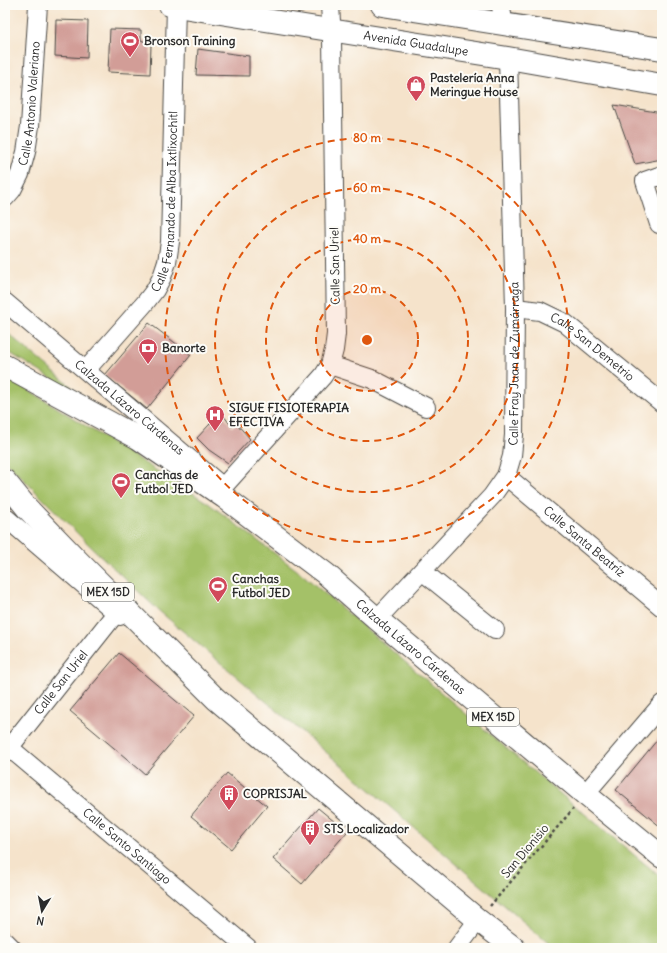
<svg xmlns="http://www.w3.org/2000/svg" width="667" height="953" viewBox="0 0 667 953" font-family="Delius,sans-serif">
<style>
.green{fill:#a4c168;stroke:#68764a}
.building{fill:#d29d97}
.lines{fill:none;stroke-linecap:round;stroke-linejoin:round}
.minor-casing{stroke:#494743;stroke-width:20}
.major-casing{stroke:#494743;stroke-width:24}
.highway-casing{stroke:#494743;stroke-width:24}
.path{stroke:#494743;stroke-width:2.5;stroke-dasharray:3 3;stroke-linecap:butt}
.minor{stroke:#fff;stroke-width:18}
.major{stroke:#fff;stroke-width:22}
.highway{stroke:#fff;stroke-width:22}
.ring{fill:none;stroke:#df570e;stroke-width:2;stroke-dasharray:7 5}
.labels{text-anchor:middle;stroke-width:4;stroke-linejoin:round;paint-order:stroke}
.shield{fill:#fdfcf7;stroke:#6a6a68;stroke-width:1}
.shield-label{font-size:11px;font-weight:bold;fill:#2b2b2b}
.poi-label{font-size:12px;font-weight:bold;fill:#2b2b2b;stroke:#fdfcf7;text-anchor:start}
.street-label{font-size:12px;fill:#2b2b2b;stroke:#fdfcf7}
.centre{fill:#df570e;stroke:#fdfcf7;stroke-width:2}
.ring-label{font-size:12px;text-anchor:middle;font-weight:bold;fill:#df570e;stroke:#fdfcf7;stroke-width:4;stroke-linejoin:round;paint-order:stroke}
</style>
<rect width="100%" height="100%" fill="#fdfcf7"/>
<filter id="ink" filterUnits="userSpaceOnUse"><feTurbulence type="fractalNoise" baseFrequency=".025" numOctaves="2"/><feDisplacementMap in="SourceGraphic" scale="8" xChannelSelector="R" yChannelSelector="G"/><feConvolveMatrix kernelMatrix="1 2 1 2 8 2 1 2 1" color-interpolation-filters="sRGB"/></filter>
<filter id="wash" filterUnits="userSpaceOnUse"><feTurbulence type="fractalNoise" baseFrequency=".012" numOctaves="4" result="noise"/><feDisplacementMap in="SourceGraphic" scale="16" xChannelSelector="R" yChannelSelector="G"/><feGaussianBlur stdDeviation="0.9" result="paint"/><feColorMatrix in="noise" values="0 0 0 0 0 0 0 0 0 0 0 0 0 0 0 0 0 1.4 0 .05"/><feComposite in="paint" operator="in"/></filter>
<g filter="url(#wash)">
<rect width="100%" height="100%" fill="#f5e3cb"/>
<path class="green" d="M5,331L88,401L5,350Z
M5,375L208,503L302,574L539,776L662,878V948H554L347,770L158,610L86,542L5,461Z"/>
<g id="blocks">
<path class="building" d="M56,20L88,21L87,58L55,56Z
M110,29L141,30V40L151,45L150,74L108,72Z
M198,49L249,56V76L196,75Z
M614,105L662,113V159L635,164Z
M149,323L191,355L147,409L105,375Z
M221,412L232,427L236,423L250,439L228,463L209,450L197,438Z
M119,653L194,716L145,774L70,711Z
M662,734V828L616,790Z
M227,773L267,806L231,849L191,816Z
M318,808L347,832L302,884L273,859Z"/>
</g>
</g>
<g filter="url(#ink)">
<use href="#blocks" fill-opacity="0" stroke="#494743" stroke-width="1"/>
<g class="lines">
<g class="minor-casing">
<g id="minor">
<path d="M501,5L503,24"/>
<path id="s1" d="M5,198L12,190L20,174L26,152L30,126L38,5"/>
<path d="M659,224L645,181L662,175"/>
<path id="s2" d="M5,302L217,482"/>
<path id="s3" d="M515,308L540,311L565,323L662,403"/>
<path d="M330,365L372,379L426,407"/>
<path id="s4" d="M86,370L145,303L155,290L162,277L167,262L170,242L176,6"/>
<path id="s5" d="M506,476L662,607"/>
<path d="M223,487L323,376L330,365L334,350L336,334L332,38L330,5"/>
<path d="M5,517L120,616"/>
<path d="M422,571L495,630"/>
<path id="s6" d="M377,619L492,496L506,476L512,456L514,435L515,308L508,58"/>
<path id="s7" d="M5,744L248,948"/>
<path id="s8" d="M5,753L116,613"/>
<path d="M585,794L662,704"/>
<path d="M5,941L12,948"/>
<path d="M457,948L478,920"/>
</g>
</g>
<g class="major-casing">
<g id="major">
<path id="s9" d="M170,5L508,58L662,85"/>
<path d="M382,5L662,49"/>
</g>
</g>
<g class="highway-casing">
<g id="highway">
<path id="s10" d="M5,366L138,438L224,497L326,574L377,619L585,794L662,857"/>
<path d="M5,481L27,508L78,561L216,699L478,920L514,948"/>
</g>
</g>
<path class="path" d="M124,5L151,9
M490,906L573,809"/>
<use href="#minor" class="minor"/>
<use href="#major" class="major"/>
<use href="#highway" class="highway"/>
</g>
</g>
<circle cx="367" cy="340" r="51" fill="#df570e" fill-opacity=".12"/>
<g class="ring">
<circle cx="367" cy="340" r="51"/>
<circle cx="367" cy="340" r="101"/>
<circle cx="367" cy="340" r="152"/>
<circle cx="367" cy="340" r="202"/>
</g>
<defs>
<g id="stadium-pin" transform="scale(1)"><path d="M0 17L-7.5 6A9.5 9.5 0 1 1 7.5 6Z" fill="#d1495b" stroke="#fdfcf7"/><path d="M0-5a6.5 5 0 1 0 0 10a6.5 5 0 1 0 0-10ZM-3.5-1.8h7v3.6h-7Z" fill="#fff"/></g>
<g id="shop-pin" transform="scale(1)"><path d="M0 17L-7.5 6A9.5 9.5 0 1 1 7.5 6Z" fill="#d1495b" stroke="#fdfcf7"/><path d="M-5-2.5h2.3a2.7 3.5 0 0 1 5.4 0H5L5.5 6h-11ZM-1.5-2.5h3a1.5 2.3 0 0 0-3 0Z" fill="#fff"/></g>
<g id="bank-pin" transform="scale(1)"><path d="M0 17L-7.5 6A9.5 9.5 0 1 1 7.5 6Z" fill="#d1495b" stroke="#fdfcf7"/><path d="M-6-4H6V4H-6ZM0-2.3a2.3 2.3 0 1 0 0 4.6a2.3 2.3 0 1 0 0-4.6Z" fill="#fff"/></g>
<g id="hospital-pin" transform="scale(1)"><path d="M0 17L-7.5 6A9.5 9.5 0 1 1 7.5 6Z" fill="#d1495b" stroke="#fdfcf7"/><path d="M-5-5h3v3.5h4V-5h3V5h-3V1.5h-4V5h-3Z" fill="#fff"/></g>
<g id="building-pin" transform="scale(1)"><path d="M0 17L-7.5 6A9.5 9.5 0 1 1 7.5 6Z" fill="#d1495b" stroke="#fdfcf7"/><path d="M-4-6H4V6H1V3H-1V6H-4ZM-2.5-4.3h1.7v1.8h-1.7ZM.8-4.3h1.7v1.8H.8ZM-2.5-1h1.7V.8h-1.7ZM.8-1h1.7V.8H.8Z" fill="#fff"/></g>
</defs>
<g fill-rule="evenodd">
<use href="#stadium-pin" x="130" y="41"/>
<use href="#shop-pin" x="416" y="85"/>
<use href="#bank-pin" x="148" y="348"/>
<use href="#hospital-pin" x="215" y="415"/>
<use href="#stadium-pin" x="121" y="482"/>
<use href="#stadium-pin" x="218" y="586"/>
<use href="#building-pin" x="229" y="794"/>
<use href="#building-pin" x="310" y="829"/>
</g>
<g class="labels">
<g class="shield">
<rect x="82" y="583" width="52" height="18" rx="3"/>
<rect x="467" y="708" width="52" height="18" rx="3"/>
</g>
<g class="shield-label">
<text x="108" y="596">MEX 15D</text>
<text x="493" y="721">MEX 15D</text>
</g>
<g class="poi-label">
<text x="144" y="45">Bronson Training</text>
<text x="430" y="82">Pastelería Anna<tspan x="430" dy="14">Meringue House</tspan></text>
<text x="162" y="352">Banorte</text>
<text x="229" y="412">SIGUE FISIOTERAPIA<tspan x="229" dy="14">EFECTIVA</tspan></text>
<text x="135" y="479">Canchas de<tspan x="135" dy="14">Futbol JED</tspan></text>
<text x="232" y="583">Canchas<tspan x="232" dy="14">Futbol JED</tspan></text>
<text x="243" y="798">COPRISJAL</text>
<text x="324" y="833">STS Localizador</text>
</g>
<g class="street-label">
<text dy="4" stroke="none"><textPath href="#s9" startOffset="249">Avenida Guadalupe</textPath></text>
<text dy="4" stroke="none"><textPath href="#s1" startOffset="100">Calle Antonio Valeriano</textPath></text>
<text dy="4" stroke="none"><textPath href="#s4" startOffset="196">Calle Fernando de Alba Ixtlixochitl</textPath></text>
<text transform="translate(335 266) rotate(-91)" y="4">Calle San Uriel</text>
<text dy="4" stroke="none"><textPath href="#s3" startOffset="89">Calle San Demetrio</textPath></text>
<text dy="4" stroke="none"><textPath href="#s6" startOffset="306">Calle Fray Juan de Zumárraga</textPath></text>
<text dy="4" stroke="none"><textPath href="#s2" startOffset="163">Calzada Lázaro Cárdenas</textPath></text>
<text dy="4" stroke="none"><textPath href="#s5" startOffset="102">Calle Santa Beatríz</textPath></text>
<text dy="4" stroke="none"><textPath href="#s10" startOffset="495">Calzada Lázaro Cárdenas</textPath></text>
<text dy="4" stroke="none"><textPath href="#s8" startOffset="90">Calle San Uriel</textPath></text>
<text dy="4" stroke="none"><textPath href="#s7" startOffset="159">Calle Santo Santiago</textPath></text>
<text transform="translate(525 851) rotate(-50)" y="4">San Dionisio</text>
</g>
</g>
<circle cx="367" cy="340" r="6" class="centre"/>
<g class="ring-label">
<text x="367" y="142">80 m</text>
<text x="367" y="192">60 m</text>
<text x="367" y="243">40 m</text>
<text x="367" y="293">20 m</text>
</g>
<rect width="667" height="953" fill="none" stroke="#fdfcf7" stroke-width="20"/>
<g transform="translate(42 911) rotate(190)" stroke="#fdfcf7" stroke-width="3" paint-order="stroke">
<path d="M0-3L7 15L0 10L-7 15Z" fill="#2b2b2b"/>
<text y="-6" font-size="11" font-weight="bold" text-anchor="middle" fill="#2b2b2b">N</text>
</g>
</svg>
